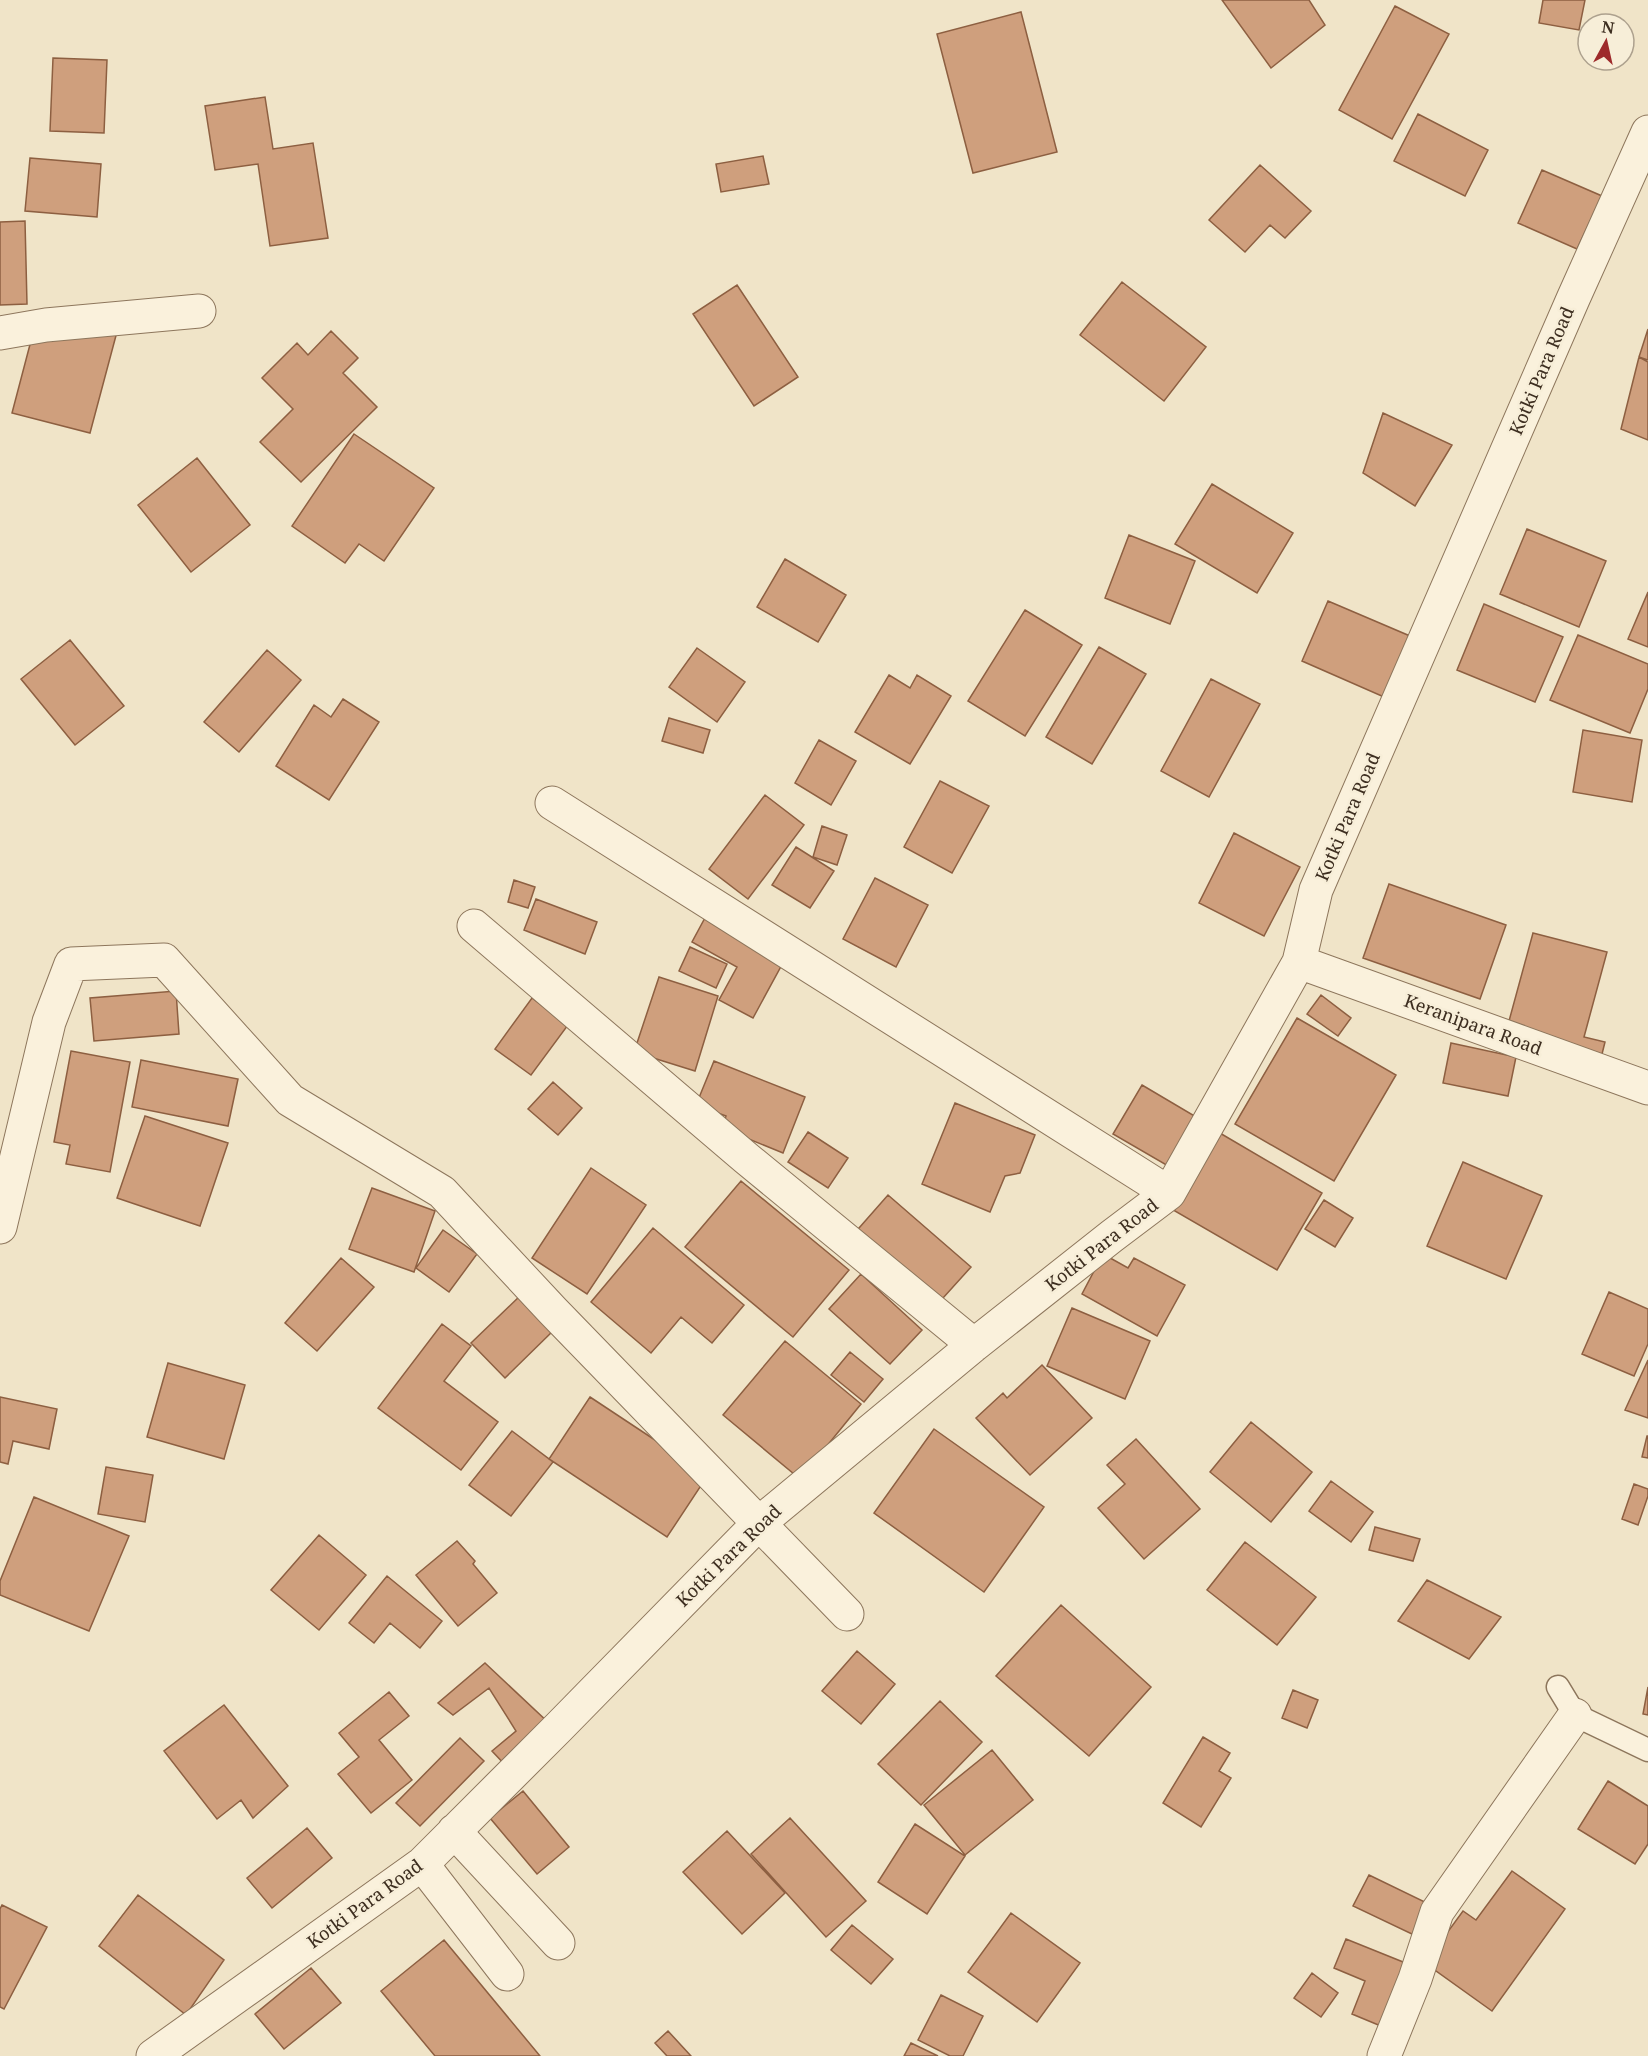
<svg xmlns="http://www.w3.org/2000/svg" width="1648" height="2056" viewBox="0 0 1648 2056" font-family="'Noto Serif',serif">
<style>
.building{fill:#cf9f7d;stroke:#8d5f41;stroke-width:1.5}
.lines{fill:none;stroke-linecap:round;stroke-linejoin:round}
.service-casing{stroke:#8d765c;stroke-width:25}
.minor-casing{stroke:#8d765c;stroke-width:35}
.service{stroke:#faf1dc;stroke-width:22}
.minor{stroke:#faf1dc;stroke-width:33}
.labels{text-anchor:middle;stroke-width:5;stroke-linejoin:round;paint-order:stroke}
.street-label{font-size:18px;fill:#3d2e20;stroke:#f7eed8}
</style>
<rect width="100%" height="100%" fill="#f0e4c8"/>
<path class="building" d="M1222,0H1309L1325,25L1271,68Z
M1543,0H1585L1579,30L1539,23Z
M1395,6L1449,34L1392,139L1339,110Z
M1021,12L1057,152L973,173L937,34Z
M53,58L107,60L104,133L50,131Z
M265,97L273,149L313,143L328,238L270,246L258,164L215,170L205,106Z
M1418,114L1488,150L1465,196L1394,161Z
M763,156L769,184L721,192L716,164Z
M30,158L101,164L97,217L25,211Z
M1260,165L1311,211L1285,238L1270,225L1245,252L1209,220Z
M1542,170L1602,196L1577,249L1518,223Z
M25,221L27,304L0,305V222Z
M1122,282L1206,347L1164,401L1080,335Z
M737,285L798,377L754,406L693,314Z
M118,328L90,433L12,413L33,333Z
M1648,329V360L1639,357Z
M331,331L358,358L343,373L377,407L301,482L260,442L293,409L262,378L297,343L308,355Z
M1639,357L1648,362V440L1621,429Z
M1383,413L1452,445L1415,506L1363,473Z
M354,434L434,488L384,561L359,544L345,563L292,526Z
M197,458L250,525L191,572L138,505Z
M1212,484L1293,533L1257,593L1175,544Z
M1527,529L1606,561L1579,627L1500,594Z
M1129,535L1195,561L1170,624L1105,598Z
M785,559L846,595L818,642L757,607Z
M1648,592V647L1628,639Z
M1328,601L1410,636L1384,697L1302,661Z
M1484,604L1563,637L1535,702L1457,670Z
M1025,610L1082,645L1025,736L968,701Z
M1578,635L1648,664V689L1630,733L1550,700Z
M70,640L124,706L75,745L21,679Z
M1099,647L1146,674L1092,764L1046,737Z
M697,648L745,682L717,722L669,687Z
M267,650L301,680L239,752L204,722Z
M889,675L910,688L917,675L951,696L910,764L855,732Z
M1211,679L1260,704L1209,797L1161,771Z
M343,699L379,722L329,800L276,766L314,705L331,717Z
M669,718L710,730L703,753L662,741Z
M1583,730L1642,740L1632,802L1573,792Z
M819,740L856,761L831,805L795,783Z
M940,781L989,806L952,873L904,847Z
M765,795L804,825L748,899L709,869Z
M822,826L847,835L837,865L813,857Z
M1234,833L1300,867L1264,936L1199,903Z
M796,847L834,871L810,908L772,885Z
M875,878L928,905L896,967L843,939Z
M514,880L535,887L528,908L508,902Z
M1389,884L1506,925L1480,999L1363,958Z
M536,899L597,922L585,954L524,930Z
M706,916L785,959L753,1018L719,1000L737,967L692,942Z
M1533,933L1607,952L1584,1037L1605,1042L1601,1058L1506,1032Z
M690,947L727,964L716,988L679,971Z
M659,977L718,996L695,1071L634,1052Z
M176,991L179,1034L94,1041L90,998Z
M1321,995L1351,1018L1338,1036L1307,1014Z
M532,998L568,1025L531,1075L495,1049Z
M1297,1018L1396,1075L1334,1181L1235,1124Z
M1451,1043L1516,1057L1508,1096L1443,1083Z
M71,1051L130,1062L110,1172L66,1164L70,1145L54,1142Z
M141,1060L238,1079L228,1126L132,1107Z
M714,1061L805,1097L783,1153L722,1128L726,1116L696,1105Z
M553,1082L582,1108L558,1135L528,1109Z
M1142,1085L1203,1121L1175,1170L1113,1134Z
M955,1103L1035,1135L1020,1173L1005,1176L990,1212L922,1184Z
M145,1116L228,1143L200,1226L117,1198Z
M1213,1129L1322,1193L1277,1270L1168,1207Z
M808,1132L848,1158L828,1188L788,1162Z
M1463,1162L1542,1196L1506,1279L1427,1246Z
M591,1168L646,1205L587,1294L532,1258Z
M741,1181L849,1270L793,1337L685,1247Z
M372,1188L435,1211L414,1272L349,1249Z
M888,1195L971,1267L934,1308L852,1236Z
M1324,1200L1353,1218L1335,1247L1305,1229Z
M653,1228L744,1305L712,1343L681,1317L651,1353L591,1302Z
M443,1230L477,1254L449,1292L416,1268Z
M1103,1254L1128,1268L1134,1258L1185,1285L1157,1336L1082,1294Z
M341,1258L374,1287L317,1351L285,1323Z
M861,1274L922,1330L890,1364L829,1309Z
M1609,1292L1648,1309V1344L1634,1376L1582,1354Z
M523,1293L557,1327L505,1378L471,1343Z
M1072,1308L1150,1341L1125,1399L1047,1366Z
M442,1324L471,1346L444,1381L498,1422L461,1470L378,1408Z
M785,1341L861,1404L800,1479L723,1415Z
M850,1352L883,1379L864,1402L831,1375Z
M1648,1360V1418L1625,1410Z
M168,1363L245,1385L224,1459L147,1437Z
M1042,1365L1092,1418L1030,1475L976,1418L1003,1393L1007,1398Z
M0,1397L57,1409L49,1449L13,1441L8,1464L0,1462Z
M590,1397L708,1475L667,1537L549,1459Z
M1251,1422L1312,1472L1271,1522L1210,1472Z
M934,1429L1044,1507L984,1592L874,1513Z
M512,1431L553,1462L511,1516L469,1485Z
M1647,1436H1648V1458L1642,1457Z
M1136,1439L1200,1509L1144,1559L1098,1508L1125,1484L1107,1465Z
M106,1467L153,1475L145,1522L98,1514Z
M1331,1481L1373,1512L1351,1542L1309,1511Z
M1634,1484L1648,1489V1496L1638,1525L1622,1519Z
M34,1497L129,1536L89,1631L0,1595V1581Z
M1375,1527L1420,1539L1413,1561L1369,1550Z
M319,1535L366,1575L319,1630L271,1590Z
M457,1541L475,1561L473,1564L497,1593L458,1626L416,1575Z
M1245,1542L1316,1597L1277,1645L1207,1590Z
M387,1576L442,1621L420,1648L390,1623L374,1643L349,1623Z
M1427,1580L1501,1617L1469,1659L1398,1621Z
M1061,1605L1151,1687L1089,1756L996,1676Z
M857,1651L895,1684L861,1724L822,1691Z
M485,1663L551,1725L507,1767L492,1751L516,1731L489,1688L453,1715L438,1703Z
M1648,1687V1715L1643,1714Z
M1293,1690L1318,1700L1307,1728L1282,1718Z
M389,1692L409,1716L379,1740L412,1780L371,1813L338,1774L359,1757L339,1733Z
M940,1701L982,1742L921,1805L878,1764Z
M224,1705L288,1786L253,1818L241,1800L217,1819L164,1751Z
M1203,1737L1230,1753L1219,1771L1231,1778L1201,1827L1163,1803Z
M460,1738L484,1761L420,1826L396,1803Z
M992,1750L1033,1800L965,1855L924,1805Z
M1608,1781L1648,1806V1844L1635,1864L1578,1829Z
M523,1791L569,1847L537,1874L490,1818Z
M790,1818L866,1901L826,1937L751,1854Z
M915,1824L965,1856L927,1914L878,1882Z
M307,1828L332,1858L272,1908L247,1878Z
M727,1831L785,1893L742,1934L683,1872Z
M1512,1871L1565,1909L1492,2011L1425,1963L1463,1911L1476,1920Z
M1369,1875L1429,1904L1414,1935L1353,1906Z
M138,1895L224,1960L186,2015L99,1946Z
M2,1905L47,1927L4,2009L0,2007V1909Z
M1011,1913L1080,1963L1037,2022L968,1972Z
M852,1925L893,1959L871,1984L831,1950Z
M1346,1939L1413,1966L1388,2029L1352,2014L1365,1981L1334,1968Z
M444,1940L540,2056H435L381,1991Z
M311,1968L341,2003L284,2049L255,2014Z
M1312,1973L1338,1993L1321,2017L1294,1998Z
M941,1995L983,2016L963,2056H950L918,2040Z
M668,2031L691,2056H667L655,2043Z
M911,2043L938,2056H904Z"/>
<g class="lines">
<g class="service-casing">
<path id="service" d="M1558,1687L1575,1715L1648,1750"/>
</g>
<g class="minor-casing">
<path id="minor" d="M0,333L46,325L199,311
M552,803L1169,1193
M474,926L746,1158L974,1345
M1299,962L1648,1088
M0,1227L49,1022L71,964L164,960L290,1100L442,1192L553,1311L847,1614
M454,1831L558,1943
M422,1864L507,1974
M153,2056L422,1864L559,1727L758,1524L974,1345L1112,1236L1169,1193L1299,962L1316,890L1573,299L1648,132
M1384,2056L1415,1979L1437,1912L1575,1715"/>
</g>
<use href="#service" class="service"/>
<use href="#minor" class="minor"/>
</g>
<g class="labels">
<g class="street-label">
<text transform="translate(1542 371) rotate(-67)" y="6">Kotki Para Road</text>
<text transform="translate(1348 817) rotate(-67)" y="6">Kotki Para Road</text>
<text transform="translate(1473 1025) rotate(20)" y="6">Keranipara Road</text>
<text transform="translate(1102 1245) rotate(-38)" y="6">Kotki Para Road</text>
<text transform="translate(729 1556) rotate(-44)" y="6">Kotki Para Road</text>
<text transform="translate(365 1904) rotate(-36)" y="6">Kotki Para Road</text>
</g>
</g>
<g transform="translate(1606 42) rotate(8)"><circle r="28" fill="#f7eed8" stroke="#ada18e" stroke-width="1.5"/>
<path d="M0-4.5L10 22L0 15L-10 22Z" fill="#9e2a2b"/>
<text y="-9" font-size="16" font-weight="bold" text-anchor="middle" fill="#3d2e20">N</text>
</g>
</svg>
